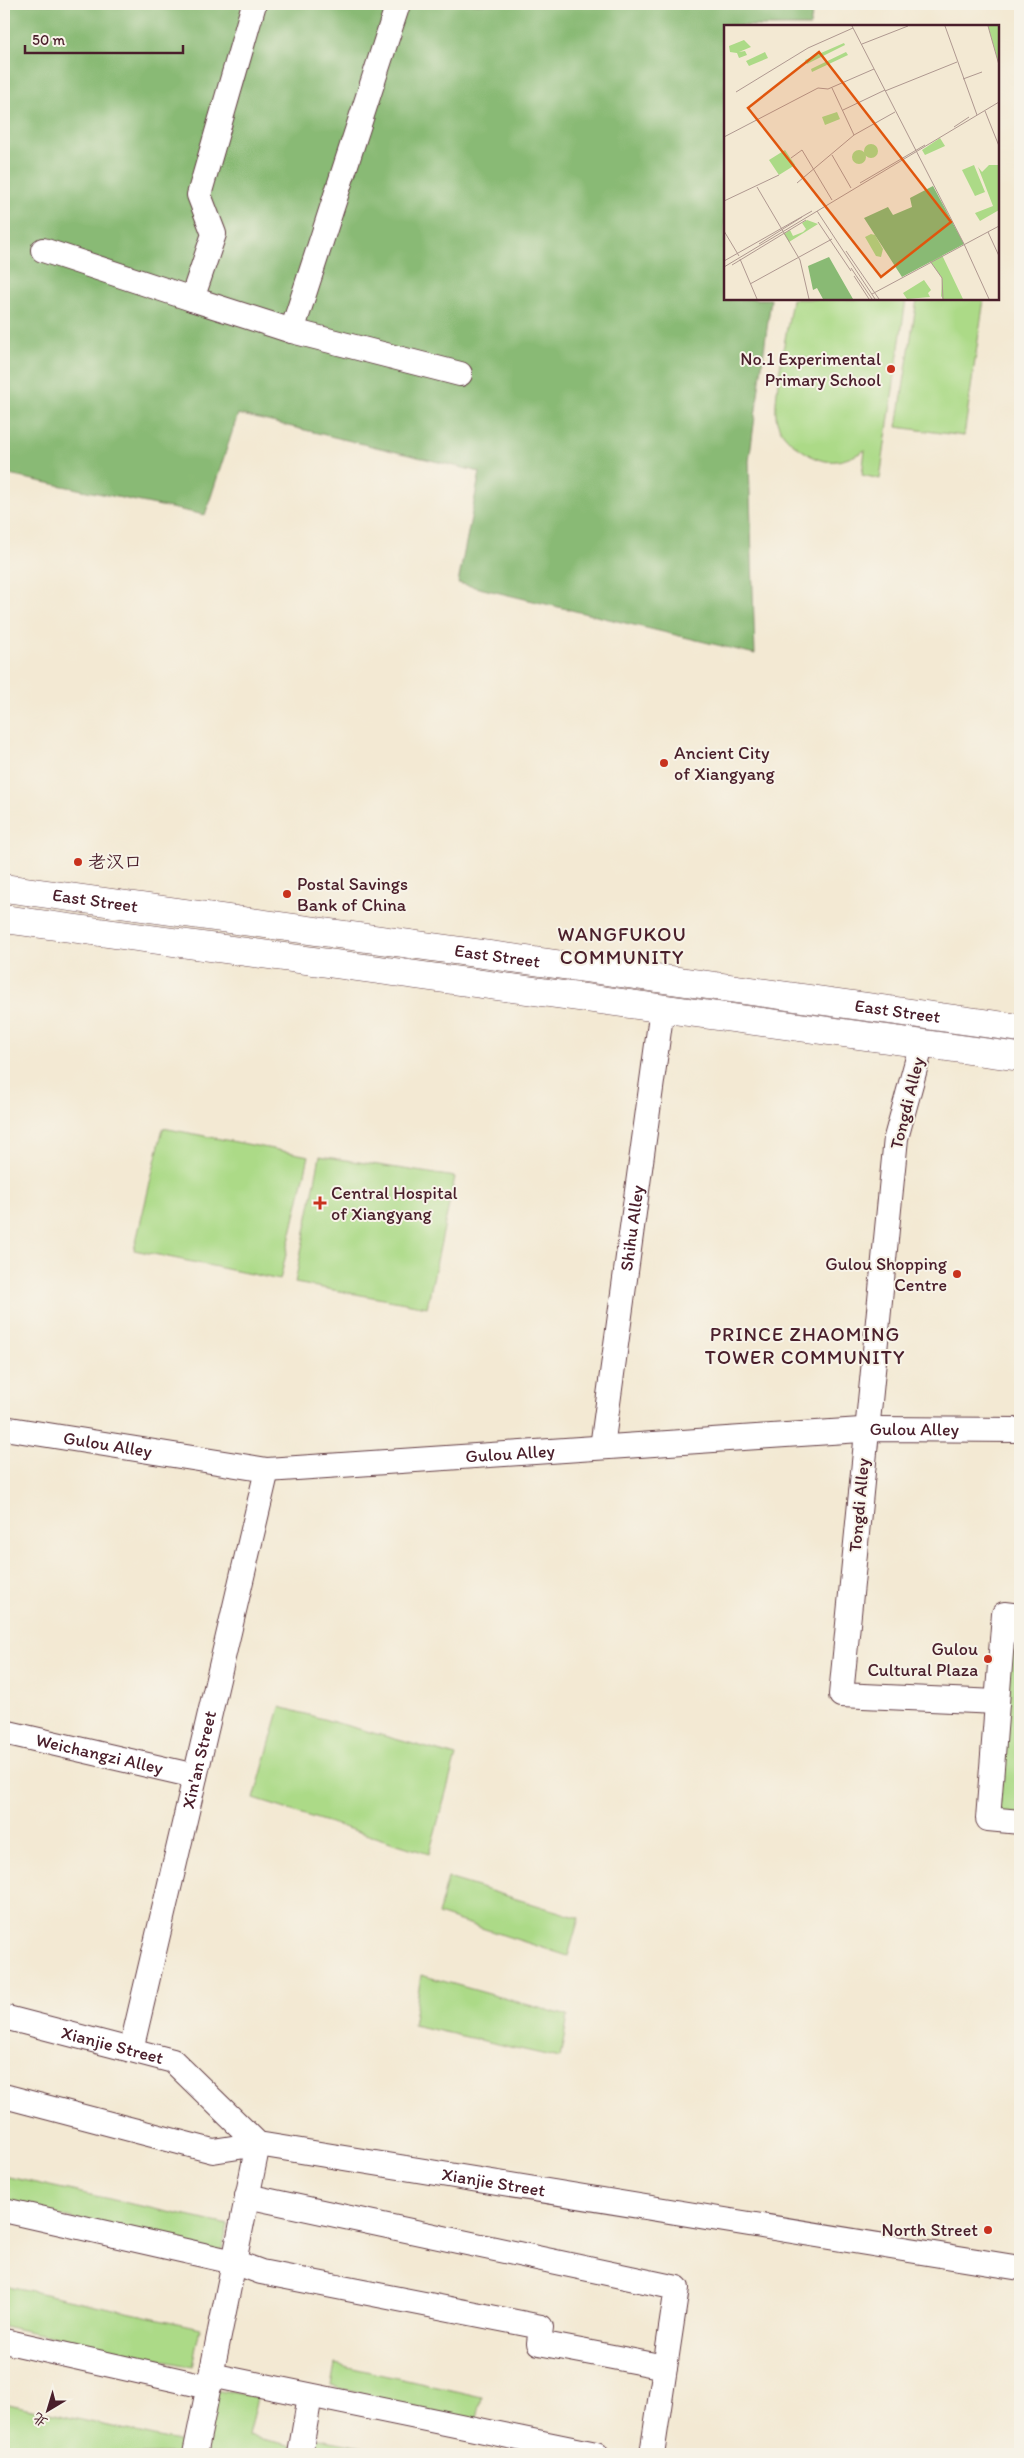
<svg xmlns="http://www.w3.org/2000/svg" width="1024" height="2458" viewBox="0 0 1024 2458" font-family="Itim,'LXGW WenKai TC',sans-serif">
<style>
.green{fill:#acda87;stroke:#7b7c59}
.forest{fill:#89ba74;stroke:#6a6c50}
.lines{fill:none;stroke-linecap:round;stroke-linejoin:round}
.minor-casing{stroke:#633d44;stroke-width:26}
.major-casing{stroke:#633d44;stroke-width:29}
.minor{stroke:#fff;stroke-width:24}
.major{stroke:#fff;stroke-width:28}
.poi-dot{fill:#c8321e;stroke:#f7f3e8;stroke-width:2}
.labels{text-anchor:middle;stroke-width:4;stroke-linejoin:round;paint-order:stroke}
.poi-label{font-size:18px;fill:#4a1f2b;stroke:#f7f3e8;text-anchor:end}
.street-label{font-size:18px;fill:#4a1f2b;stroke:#f7f3e8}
.quarter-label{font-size:20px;letter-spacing:1px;fill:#4a1f2b;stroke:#f7f3e8}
.inset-road{fill:none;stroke:#af9890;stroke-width:1}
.view{fill:#e0560e;fill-opacity:0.15;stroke:#e0560e;stroke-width:2.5}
.inset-edge{fill:none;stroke:#4a1f2b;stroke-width:2.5}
</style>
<rect width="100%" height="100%" fill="#f7f3e8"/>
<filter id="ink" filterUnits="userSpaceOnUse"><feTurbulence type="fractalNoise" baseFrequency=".02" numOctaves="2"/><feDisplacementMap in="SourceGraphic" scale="10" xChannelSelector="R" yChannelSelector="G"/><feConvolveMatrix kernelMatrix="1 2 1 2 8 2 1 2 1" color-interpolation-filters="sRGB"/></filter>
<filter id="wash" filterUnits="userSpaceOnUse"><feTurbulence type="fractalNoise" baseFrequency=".0096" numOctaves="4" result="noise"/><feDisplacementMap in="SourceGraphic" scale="20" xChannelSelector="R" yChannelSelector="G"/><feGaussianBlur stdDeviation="1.12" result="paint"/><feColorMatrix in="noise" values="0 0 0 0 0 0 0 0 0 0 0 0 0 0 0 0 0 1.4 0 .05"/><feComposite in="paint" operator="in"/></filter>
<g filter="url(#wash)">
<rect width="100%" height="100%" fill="#f3e9d3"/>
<path class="green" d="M792,299H906L880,479L862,475L865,450C847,461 827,467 808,454C795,446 781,436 777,421C771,403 789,322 792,299Z
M917,299H984L964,436L897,427Z
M163,1128L309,1156L280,1280L134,1250Z
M320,1156L455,1177L427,1307L295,1283Z
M1004,1614L1020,1616V1822L988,1819Z
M280,1707L456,1756L429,1854L254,1799Z
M448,1878L579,1918L568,1956L438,1914Z
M421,1975L568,2016L560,2058L413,2025Z
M4,2176L228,2225L221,2252L4,2204Z
M4,2285L200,2328L192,2367L4,2326Z
M335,2364L482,2397L476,2423L331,2386Z
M215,2389L257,2397L248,2436L294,2446L292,2454H205Z
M4,2403L186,2443L183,2454H45L4,2444Z
M310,2437L399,2454H306Z"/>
<path class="forest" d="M4,4H814L810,26H725V299H771L749,461L755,654L458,583L480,472L238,414L205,515L4,474Z"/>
</g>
<g filter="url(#ink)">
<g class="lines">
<g class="minor-casing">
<g id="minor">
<path d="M254,4L199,195L214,234L192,299L292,331L398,4"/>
<path d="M43,250L192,299"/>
<path d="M292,331L460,374"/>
<path d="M922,1043L896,1138L841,1695L997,1702"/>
<path id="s1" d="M4,1428L267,1470L876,1429L1020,1430"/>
<path id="s2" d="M602,1447L662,1008"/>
<path d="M1020,1616L1004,1614L988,1819L1020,1822"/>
<path id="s3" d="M4,1732L195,1776"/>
<path id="s4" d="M4,2017L173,2061L258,2144L1020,2268"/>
<path id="s5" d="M131,2050L267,1470"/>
<path d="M4,2096L213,2151L258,2144L195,2454"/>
<path d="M247,2196L677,2288L652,2454"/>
<path d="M4,2210L234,2262L261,2272L541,2327L539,2343L665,2367"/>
<path d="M4,2341L209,2387"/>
<path d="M211,2375L596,2454"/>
<path d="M300,2454L310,2396"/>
</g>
</g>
<g class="major-casing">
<g id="major">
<path id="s6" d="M4,888L1020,1028"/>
<path d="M4,919L1020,1057"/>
</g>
</g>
<use href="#minor" class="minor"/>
<use href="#major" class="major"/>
</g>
</g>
<g class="poi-dot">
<circle cx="891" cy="369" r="5"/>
<circle cx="664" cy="763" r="5"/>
<circle cx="78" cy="862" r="5"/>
<circle cx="287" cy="894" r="5"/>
<path d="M317.5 1195.5h5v5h5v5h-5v5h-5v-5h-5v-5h5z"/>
<circle cx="957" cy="1274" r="5"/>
<circle cx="988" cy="1659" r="5"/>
<circle cx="988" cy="2230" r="5"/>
</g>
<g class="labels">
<g class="poi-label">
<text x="881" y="365">No.1 Experimental<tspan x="881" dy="21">Primary School</tspan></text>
<text x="674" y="759" text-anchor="start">Ancient City<tspan x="674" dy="21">of Xiangyang</tspan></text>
<text x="88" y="868" text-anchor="start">老汉口</text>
<text x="297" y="890" text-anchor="start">Postal Savings<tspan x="297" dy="21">Bank of China</tspan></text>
<text x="331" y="1199" text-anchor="start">Central Hospital<tspan x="331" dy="21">of Xiangyang</tspan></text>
<text x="947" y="1270">Gulou Shopping<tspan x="947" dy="21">Centre</tspan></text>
<text x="978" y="1655">Gulou<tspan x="978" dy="21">Cultural Plaza</tspan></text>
<text x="978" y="2236">North Street</text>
</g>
<g class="street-label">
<text dy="6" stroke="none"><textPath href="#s6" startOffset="92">East Street</textPath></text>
<text dy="6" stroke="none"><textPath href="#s6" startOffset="498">East Street</textPath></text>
<text dy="6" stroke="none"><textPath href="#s6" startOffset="902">East Street</textPath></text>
<text transform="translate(907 1103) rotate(-76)" y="6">Tongdi Alley</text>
<text dy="6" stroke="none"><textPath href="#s2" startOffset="221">Shihu Alley</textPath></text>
<text dy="6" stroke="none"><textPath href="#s1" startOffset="915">Gulou Alley</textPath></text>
<text dy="6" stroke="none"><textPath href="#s1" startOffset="105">Gulou Alley</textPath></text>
<text dy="6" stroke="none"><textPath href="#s1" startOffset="510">Gulou Alley</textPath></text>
<text transform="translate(859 1505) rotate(-85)" y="6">Tongdi Alley</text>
<text dy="6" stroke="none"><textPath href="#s3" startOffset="98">Weichangzi Alley</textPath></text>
<text dy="6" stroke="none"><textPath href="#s5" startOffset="298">Xin'an Street</textPath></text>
<text dy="6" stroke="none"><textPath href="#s4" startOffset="112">Xianjie Street</textPath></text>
<text dy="6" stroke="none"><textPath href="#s4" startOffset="532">Xianjie Street</textPath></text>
</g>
<g class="quarter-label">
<text x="622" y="941">WANGFUKOU<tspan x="622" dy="23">COMMUNITY</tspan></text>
<text x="805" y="1341">PRINCE ZHAOMING<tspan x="805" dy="23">TOWER COMMUNITY</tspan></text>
</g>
</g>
<g transform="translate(724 25)">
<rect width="275" height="275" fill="#f3e9d3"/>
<path d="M264,1H275V40ZM20,15L27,22L15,27L21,26L23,30L15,33L13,28L6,27L5,21ZM120,18L121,20L83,39L81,35ZM41,27L44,33L25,41L22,36ZM122,27L124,30L88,47L87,44ZM113,87L116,94L101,100L98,92ZM216,113L221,121L201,130L198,125ZM140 126a7 7 0 1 1 14 0a7 7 0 1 1-14 0ZM61,125L71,140L55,150L45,135ZM128 132a7 7 0 1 1 14 0a7 7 0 1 1-14 0ZM250,140L261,167L251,171L238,145ZM265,140H275V185L256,196L251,188L269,181L254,142L258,147ZM83,195L94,199L65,217L60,209L66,205L69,211L79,207L82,204L78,198ZM147,209L151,210L159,224L157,232L152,231L141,212ZM218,230L239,274H219L217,271L218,253L206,236ZM200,255L207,265L204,268L206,272L183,274L179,268Z" fill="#acda87"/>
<path d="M209,161L240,219L178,252L140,193L164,182L169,190L188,182L186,173ZM105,232L129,274H99L93,263L89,265L84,241Z" fill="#89ba74"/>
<path class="inset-road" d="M128,1L240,219L265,274M221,1L253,90M264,1L275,40M138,19L184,1M239,54L258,47M108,63L130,110M161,66L233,37M12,67L84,23L129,3M119,85L161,65M261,86L275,121M230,102L245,92M0,112L94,63L104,64L150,44M108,130L127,163M67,133L78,125L108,175M73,158L130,110L171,87M136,158L201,120M33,162L76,235L85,274M0,176L55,150M93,186L151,274M94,197L127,246M0,206L15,231M264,207L275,231M35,219L78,192M122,226L155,274M16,234L33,274M0,236L88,186M206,236L218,253L219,274M8,240L82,195M0,242L275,77M127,243L148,274M130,251L145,274M26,259L108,214M148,269L275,201"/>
<path class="view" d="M95,27L227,197L157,252L24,83Z"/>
<rect width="275" height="275" class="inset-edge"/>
</g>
<rect width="1024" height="2458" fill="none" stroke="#f7f3e8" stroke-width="20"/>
<g transform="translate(48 2410) rotate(218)" stroke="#f7f3e8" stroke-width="4" paint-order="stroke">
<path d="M0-4L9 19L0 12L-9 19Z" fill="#4a1f2b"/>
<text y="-8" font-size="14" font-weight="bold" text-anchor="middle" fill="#4a1f2b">北</text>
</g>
<path d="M25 45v8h158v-8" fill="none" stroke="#4a1f2b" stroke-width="2.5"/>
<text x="32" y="45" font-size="15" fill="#4a1f2b" stroke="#f7f3e8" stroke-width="4" paint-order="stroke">50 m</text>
</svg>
